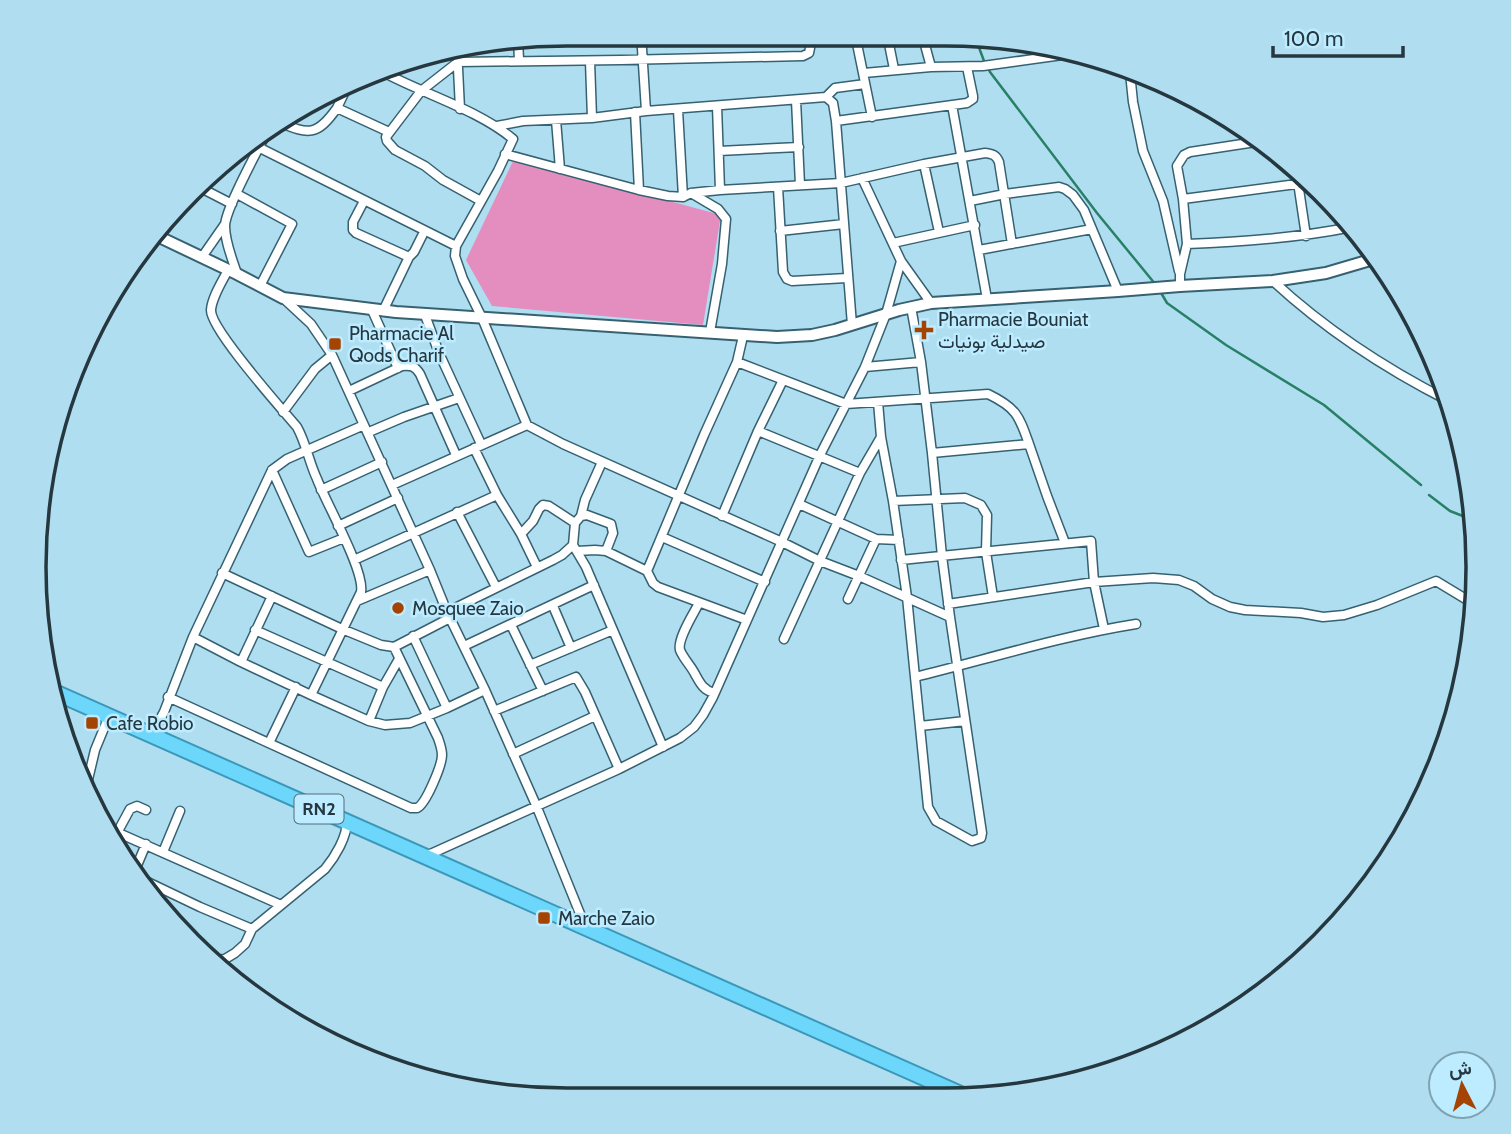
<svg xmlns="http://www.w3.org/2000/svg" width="1511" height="1134" viewBox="0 0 1511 1134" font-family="Cabin,Vazirmatn,sans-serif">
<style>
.green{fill:#e48ebf}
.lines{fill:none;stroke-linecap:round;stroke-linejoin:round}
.stream{stroke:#288066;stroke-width:2.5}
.minor-casing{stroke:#366171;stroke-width:11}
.tertiary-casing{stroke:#366171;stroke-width:14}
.trunk-casing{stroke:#3b98b9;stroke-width:18}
.minor{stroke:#fff;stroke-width:8}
.tertiary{stroke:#fff;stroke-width:10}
.trunk{stroke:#6cd7fb;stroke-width:14}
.poi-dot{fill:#a54303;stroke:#bdebff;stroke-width:2.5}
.labels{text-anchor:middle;stroke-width:5;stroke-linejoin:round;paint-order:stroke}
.shield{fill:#bdebff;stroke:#536d79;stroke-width:2}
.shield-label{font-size:18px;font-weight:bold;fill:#25373f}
.poi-label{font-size:19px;fill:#25373f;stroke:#bdebff;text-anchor:start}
.rim{fill:none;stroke:#25373f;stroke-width:3.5}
</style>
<rect width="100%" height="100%" fill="#b0def1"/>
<path class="green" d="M514,159L721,215L703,325L492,306L466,260Z"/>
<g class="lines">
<path class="stream" d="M974,34L984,61L990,72L1097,213L1156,285
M1160,291L1167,303L1226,345L1324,405L1421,485
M1429,495L1450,511L1473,520"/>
<g class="minor-casing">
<path id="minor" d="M641,33L646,111
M855,34L872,117
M887,34L894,69
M922,34L931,67
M518,40L519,60
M457,48L460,109
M590,61L592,118
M381,71C423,94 477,109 513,139L498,171L456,246L455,256L463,279L482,318L527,425L563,444L782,542L820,561L859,576L950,617
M864,73L931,67L983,66L1084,52
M1130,73L1133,102L1143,151L1163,201L1179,271
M348,85L337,108L389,132
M826,97L833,103L836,121L852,325
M796,100L800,185
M952,105L987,299
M717,106L720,190
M678,110L683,197
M635,112L639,190
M556,120L560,169
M836,121L967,103L973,99V96L967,67
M279,122C309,135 317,136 337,108
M497,126L523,121L592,118L646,111L826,97L835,88L865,84
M252,144L456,246
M719,151L799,147
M505,154L639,190L668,196L683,197L691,193L720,190L841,183L924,164L985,153C993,154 996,155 999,162L1012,244
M924,164L939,232
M1296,169L1306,236
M862,178L901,261L931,303
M199,187L232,204
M778,187L783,272L787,279L792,281L847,278
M691,193L718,209L726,219L722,264L710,332
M237,194L292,224L260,286
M1183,199L1312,182
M364,201L353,222V230L356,233L409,257L414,252L424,232
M481,201L443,180L425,166L395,150L387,141L386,137L421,91L458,62L621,60L803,56L809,53L810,48L807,34
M970,201L1005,194L1059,187L1065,189L1073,195L1084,210L1118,291
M780,231L844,224
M893,243L975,225
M1187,244C1243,242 1297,238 1352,227
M979,250L1092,229
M202,257L225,224
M228,270C222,282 212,297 211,310C210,329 282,409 297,427C306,443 309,462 317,479C326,503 365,571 361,592L311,695
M237,274C232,258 225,242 225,226C225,209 258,150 267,132
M1273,281C1325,329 1386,369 1449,401
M1180,286V274L1187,244L1183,199L1177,166L1184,155L1190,152L1262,141
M283,298L311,324L332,355L430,570L447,612L485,690L536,805L585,926
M372,310L398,368
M383,311L409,257
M425,315L439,353L481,444
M743,336L737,362L704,435L647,571L653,583L658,587L747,620
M737,362L846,404L988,394C1017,408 1019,416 1029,444
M865,367L921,362
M349,391L402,366C411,365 415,366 420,374L456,455
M878,402L881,437L893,501L907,597L928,807L936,821L972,841L981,838L982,833L950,617L942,556L932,453L921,362L911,307
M283,412L315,369L332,355
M758,431L860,473
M369,432L404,417L459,398
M474,448L497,495
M932,453L1029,444L1047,496L1065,543
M272,470L309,552L344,538
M392,485L527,425
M321,490L382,462
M893,501L965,498L981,505L987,515L986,552L993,597
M799,504L876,539L899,540
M457,512L496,587
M581,516L585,500L602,462
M722,516L758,431L783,380
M338,526L398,498
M521,534L537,567
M662,537L765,582
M577,551L595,550L606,551L647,571
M606,551L613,533L611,524L587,515L581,516L575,523L573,545L586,567L663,747
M354,560L497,495L521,534L533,521L539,509L543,505L549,506L575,523
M901,560L1091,541L1094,582L1104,629
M222,573L342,629L381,645L394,647L450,618
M848,599L876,539
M357,601L430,570
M699,603C694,613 677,639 680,650C683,658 691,666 695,674C700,683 703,690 714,693
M948,604L1094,582L1153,578L1179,580L1194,586L1212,599L1230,607L1245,610L1301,613L1323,617L1344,615L1377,605L1436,581L1474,604
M553,606L571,648
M447,612L553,560L562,555L573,545
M511,625L543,691
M255,630L383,687
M413,636L447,708
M193,637L241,662L311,695L369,721L385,725L410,723L447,708L485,690
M784,639L860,473L881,437
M464,646L594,585
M241,662L272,596
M530,665L613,630
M915,677C988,659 1061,636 1136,624
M168,697L411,808C413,808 415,808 417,808C426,804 442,765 442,755C442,749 440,744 438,738L394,647
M494,711L576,677L585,692L619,769
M369,721L383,687L399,659
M920,726L965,721
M152,734L164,712L193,637L272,470L287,459L364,425
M269,743L296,687
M513,754L595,716
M86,788L95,750L109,716
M105,827L281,905
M117,833L130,809L137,806L146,810
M163,852L180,811
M426,856L619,769L680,738L694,727L703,715L713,697L820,455L865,367L886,314L901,261
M133,875L200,907L252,929
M133,875L146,844
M208,961L225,959L235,953L245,944L252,929L325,869C335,857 347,837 347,821"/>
</g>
<g class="tertiary-casing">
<path id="tertiary" d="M153,234L237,274L283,298L396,312L777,337L812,335L835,330L899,310L931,303L1118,291L1180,286L1273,281L1326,273L1377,258"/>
</g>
<g class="trunk-casing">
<path id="trunk" d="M52,691C357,825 661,961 965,1096"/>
</g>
<use href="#minor" class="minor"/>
<use href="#tertiary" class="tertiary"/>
<use href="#trunk" class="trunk"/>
</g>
<g class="poi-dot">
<path d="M920.5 319.5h7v7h7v7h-7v7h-7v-7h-7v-7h7z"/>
<rect x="328" y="337" width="14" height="14" rx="3.5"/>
<circle cx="398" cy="608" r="7"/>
<rect x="85" y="716" width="14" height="14" rx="3.5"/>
<rect x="537" y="911" width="14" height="14" rx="3.5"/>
</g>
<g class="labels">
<rect class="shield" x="294.5" y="794.5" width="49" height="29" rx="5"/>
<g class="shield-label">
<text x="319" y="815">RN2</text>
</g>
<g class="poi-label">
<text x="938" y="326">Pharmacie Bouniat<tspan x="938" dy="22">صيدلية بونيات</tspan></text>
<text x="349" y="340">Pharmacie Al<tspan x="349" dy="22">Qods Charif</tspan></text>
<text x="412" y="615">Mosquee Zaio</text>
<text x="106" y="730">Cafe Robio</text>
<text x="558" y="925">Marche Zaio</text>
</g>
</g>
<path d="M0 0H1511V1134H0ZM567 46H945A521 521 0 0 1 1466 567V567A521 521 0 0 1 945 1088H567A521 521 0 0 1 46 567V567A521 521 0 0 1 567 46Z" fill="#b1ddf0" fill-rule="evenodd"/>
<path class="rim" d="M567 46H945A521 521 0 0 1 1466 567V567A521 521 0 0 1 945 1088H567A521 521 0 0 1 46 567V567A521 521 0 0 1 567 46Z"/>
<g transform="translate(1462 1085) rotate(354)"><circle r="33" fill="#bdebff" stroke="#80a3b2" stroke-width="2"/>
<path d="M0-5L12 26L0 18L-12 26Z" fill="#a54303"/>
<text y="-10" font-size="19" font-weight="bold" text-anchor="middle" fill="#25373f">ش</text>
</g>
<path d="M1273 46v10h130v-10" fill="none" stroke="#25373f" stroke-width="3.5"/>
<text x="1284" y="46" font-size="21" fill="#25373f" stroke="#bdebff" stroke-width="5" paint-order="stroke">100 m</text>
</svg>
